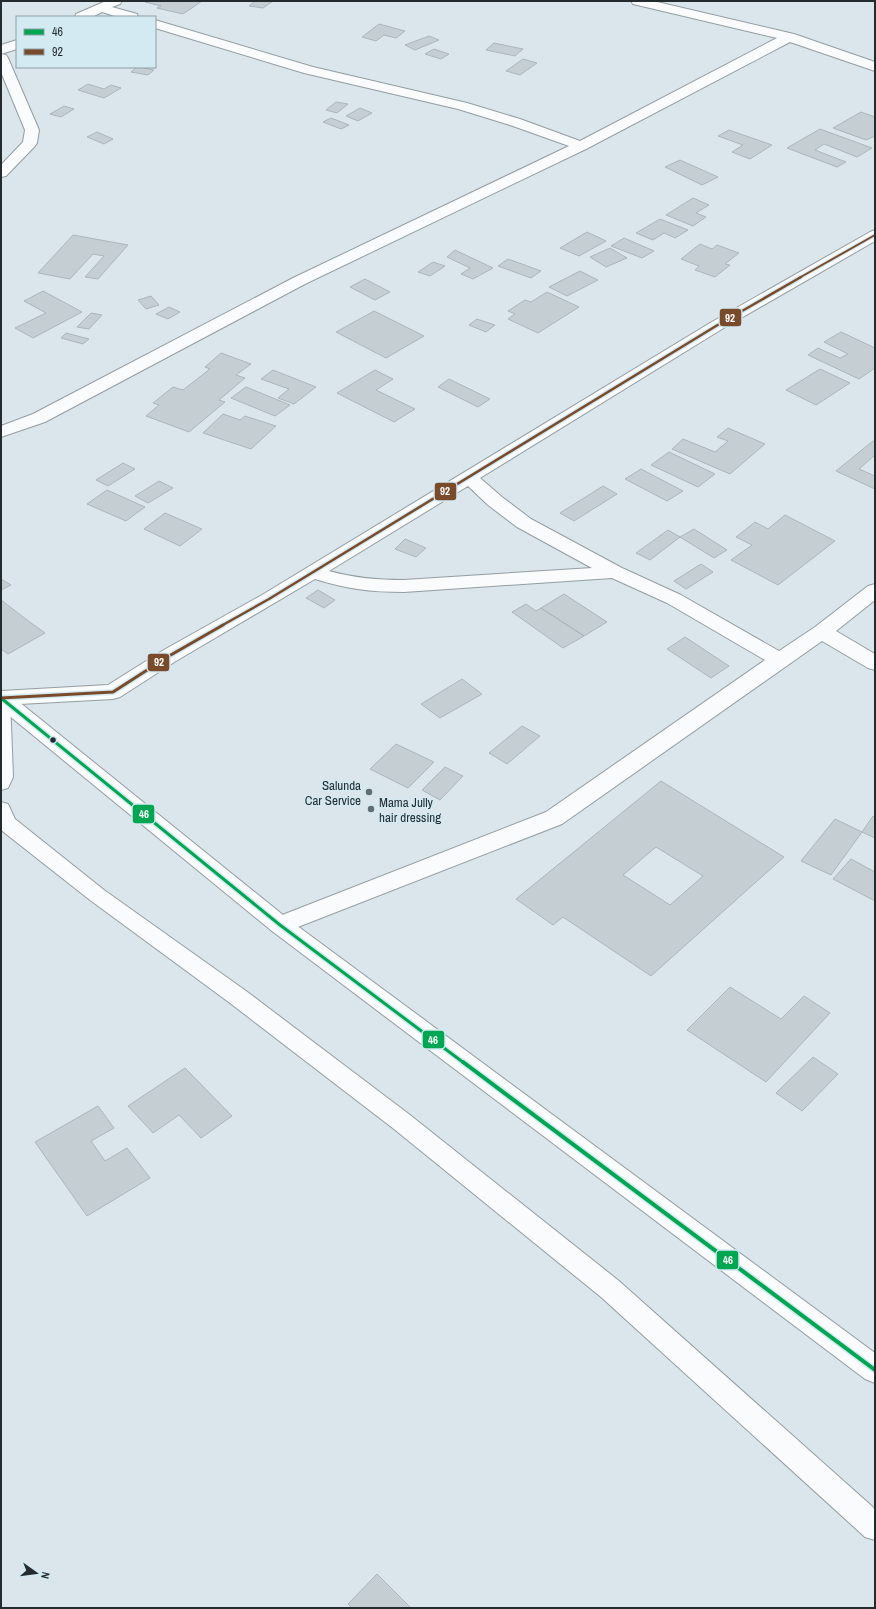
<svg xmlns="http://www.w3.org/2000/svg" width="876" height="1609" viewBox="0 0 876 1609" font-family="'Archivo Narrow',sans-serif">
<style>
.building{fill:#c5ced3;stroke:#acb6ba;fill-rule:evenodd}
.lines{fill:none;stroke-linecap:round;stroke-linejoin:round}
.lane-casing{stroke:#949da1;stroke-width:2}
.street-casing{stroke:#949da1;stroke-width:2}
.highway-casing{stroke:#949da1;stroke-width:2}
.lane{fill:#f9fbfc;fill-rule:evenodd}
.street{fill:#f9fbfc;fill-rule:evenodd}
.highway{fill:#f9fbfc;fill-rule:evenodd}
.bus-1-far1-casing{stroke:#d3eaf3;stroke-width:6}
.bus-1-casing{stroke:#d3eaf3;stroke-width:7}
.bus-2-far2-casing{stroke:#d3eaf3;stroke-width:4}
.bus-2-far1-casing{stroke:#d3eaf3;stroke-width:5}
.bus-2-casing{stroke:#d3eaf3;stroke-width:6}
.bus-1-far1{stroke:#00a651;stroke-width:3}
.bus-1{stroke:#00a651;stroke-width:4}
.bus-2-far2{stroke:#7a4b2a;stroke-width:2}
.bus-2-far1{stroke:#7a4b2a;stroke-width:2.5}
.bus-2{stroke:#7a4b2a;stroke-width:3}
.bus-dot{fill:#232b2f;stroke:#d3eaf3;stroke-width:1.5}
.poi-dot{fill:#636c71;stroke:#d3eaf3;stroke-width:1.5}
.labels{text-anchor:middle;stroke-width:3;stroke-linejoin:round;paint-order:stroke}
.poi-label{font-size:13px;fill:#232b2f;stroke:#d3eaf3;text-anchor:end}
.line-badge{stroke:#d3eaf3;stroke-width:1.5}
.badge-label{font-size:11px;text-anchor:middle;font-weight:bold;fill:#fff}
</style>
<rect width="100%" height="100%" fill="#dae6ec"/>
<path class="building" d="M147,1H202L183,14L157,8L161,6L145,2Z
M255,1H273L263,8L249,6Z
M379,24L405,31L396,38L384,35L376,41L362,37Z
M429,36L439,40L415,50L405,45Z
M494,43L523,49L515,56L486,50Z
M434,49L449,54L441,59L425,54Z
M523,59L537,63L520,75L506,71Z
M137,67H140L154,70L148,75L131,72Z
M88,84L104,89L111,85L121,88L104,98L78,90Z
M336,102L348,104L337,113L326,110Z
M64,106L74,109L61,117L50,114Z
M360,108L372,113L358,121L346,116Z
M861,112L875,117V136L866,140L833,128Z
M331,118L349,125L341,129L323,122Z
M820,129L872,148L857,157L824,144L815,150L846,162L837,167L787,148Z
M729,130L772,145L750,159L732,152L743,145L718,136Z
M97,132L113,139L104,144L87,137Z
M680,160L718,177L702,185L665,167Z
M693,198L709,205L696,213L706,217L693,226L666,215Z
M660,219L688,230L675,238L664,233L653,240L636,233Z
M587,232L606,241L579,256L560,248Z
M73,235L128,245L98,279L85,277L104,256L93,254L70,279L38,273Z
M624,238L654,251L642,258L611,246Z
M700,244L712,249L717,245L739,253L725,264L730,265L715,277L695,270L699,266L681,259Z
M610,248L627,258L606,267L590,257Z
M455,250L493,268L473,279L461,274L470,268L447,257Z
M508,259L541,271L531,278L498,266Z
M433,262L445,266L430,276L418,272Z
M580,271L598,280L567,296L549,287Z
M365,279L390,292L375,300L350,287Z
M43,291L82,312L33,338L15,328L46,313L24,301Z
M547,292L579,307L538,333L508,319L515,314L508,311L525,300L531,302Z
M151,296L159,305L146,309L138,300Z
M169,307L180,312L168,319L156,314Z
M374,311L424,336L386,358L336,332Z
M91,313L102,315L89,329L77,327Z
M477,319L495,325L486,332L469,325Z
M841,332L875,348V368L859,379L808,355L818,348L840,358L848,354L824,342Z
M66,333L89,339L83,344L61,338Z
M221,353L251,364L236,375L245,378L219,400L225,402L189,432L146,416L159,405L153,403L173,387L183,390L210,369L205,367Z
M820,369L850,383L816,405L786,390Z
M273,370L316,387L294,404L278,398L289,389L261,379Z
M375,370L393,379L376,390L415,409L394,422L337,393Z
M449,379L490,399L478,407L438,387Z
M246,387L290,405L275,416L231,398Z
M223,414L240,420L245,416L276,426L251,449L203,433Z
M728,428L765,444L730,474L672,449L683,439L715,452L728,441L717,437Z
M873,441L875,442V455L859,469L875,476V489L836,471Z
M669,452L715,474L698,487L651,465Z
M123,463L135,469L108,486L96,480Z
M641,469L683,491L667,501L625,479Z
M159,481L173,488L148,503L135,496Z
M603,486L617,494L574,521L560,513Z
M107,490L145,507L126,521L87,504Z
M165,513L202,529L180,546L144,529Z
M785,515L835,541L778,585L731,560L752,545L736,537L755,522L768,529Z
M694,529L727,550L714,558L680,537Z
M668,530L680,537L650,560L636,553Z
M405,539L426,548L416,557L395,549Z
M701,564L713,572L686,589L674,581Z
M1,579L11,585L1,590Z
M318,590L335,600L324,608L306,598Z
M564,594L607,622L584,636L541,608Z
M1,600L27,620L45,633L8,654L1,649Z
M526,604L536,611L541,608L584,636L563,648L512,612Z
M685,637L729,666L711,678L667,649Z
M462,679L482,694L440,718L421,704Z
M522,726L540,736L507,764L489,753Z
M396,744L434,762L408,788L370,769Z
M445,767L463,776L440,800L422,790Z
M661,781L784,857L651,976L563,917L553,925L516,899ZM656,847L703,876L670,905L623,875Z
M873,816L875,817V838L862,832Z
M835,819L862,832L831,875L801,861Z
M851,859L875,872V901L833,879Z
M730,987L781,1019L804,996L830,1013L766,1082L687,1030Z
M813,1057L838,1074L802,1111L776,1093Z
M185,1068L232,1116L201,1138L179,1115L153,1133L128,1106Z
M98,1106L114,1128L91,1141L105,1161L127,1148L150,1178L87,1216L35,1142Z
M377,1574L411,1608H352L348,1604Z"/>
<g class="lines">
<g class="lane-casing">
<path id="lane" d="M1,692L8,694L10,698L13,777L8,788L1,790Z
M1,802L8,804L15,819L104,890L246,991L410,1115L619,1281L875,1509V1540L865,1537L601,1297L394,1129L230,1003L90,900L1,830Z"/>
</g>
<g class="street-casing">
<path id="street" d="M106,1H122L120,4L112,7L137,14L138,17H118L102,12L92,17H75L76,14Z
M631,1H653L794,34L875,62V71L790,42L586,149L305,284L45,422L1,437V426L33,414L293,278L569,146L510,125L458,109L304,73L155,28V20L313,67L467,103L520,119L580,141L777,38L633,4Z
M17,40V49L1,54V45Z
M1,54L6,55L8,58L39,130L37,143L35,146L6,176L1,177V165L23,142L25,130L1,72Z
M875,230V241L722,329L480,478L502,497L531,519L622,568L681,595L779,651L815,627L868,586L875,584V600L836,631L875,654V670L868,668L822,641L562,824L280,934L272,931L268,925L272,919L546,812L765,660L667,603L612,578L404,592C371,592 347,589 315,579L176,661L120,697L113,699L1,705V691L108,685L162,651L262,595L710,323L870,232ZM468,486L488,505L517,527L592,568L404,580C378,580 354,578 329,571Z"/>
</g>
<g class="highway-casing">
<path id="highway" d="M1,691L8,693L288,919L875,1353V1383L865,1379L272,931L1,709Z"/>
</g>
<use href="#lane" class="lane"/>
<use href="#street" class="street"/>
<use href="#highway" class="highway"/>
<g class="bus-1-far1-casing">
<path id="bus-1-far1" d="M1,698L280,925L464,1063"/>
</g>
<g class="bus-1-casing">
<path id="bus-1" d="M463,1062L875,1370"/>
</g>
<g class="bus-2-far2-casing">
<path id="bus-2-far2" d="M799,278L875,235"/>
</g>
<g class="bus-2-far1-casing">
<path id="bus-2-far1" d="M221,626L269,599L716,326L801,277"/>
</g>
<g class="bus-2-casing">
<path id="bus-2" d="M1,698L113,692L169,656L223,625"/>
</g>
<use href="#bus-1-far1" class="bus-1-far1"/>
<use href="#bus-1" class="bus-1"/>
<use href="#bus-2-far2" class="bus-2-far2"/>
<use href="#bus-2-far1" class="bus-2-far1"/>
<use href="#bus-2" class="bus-2"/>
</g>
<circle class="bus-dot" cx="53" cy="740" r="3.5"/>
<g class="poi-dot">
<circle cx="369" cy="792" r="4"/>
<circle cx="371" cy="809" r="4"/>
</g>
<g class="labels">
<g class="poi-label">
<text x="361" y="790">Salunda<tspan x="361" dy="15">Car Service</tspan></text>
<text x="379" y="807" text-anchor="start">Mama Jully<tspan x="379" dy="15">hair dressing</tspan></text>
</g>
</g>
<g class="line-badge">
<rect x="719" y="308" width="23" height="19" rx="4" fill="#7a4b2a"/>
<rect x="434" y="482" width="23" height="19" rx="4" fill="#7a4b2a"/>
<rect x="147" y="653" width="23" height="19" rx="4" fill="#7a4b2a"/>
<rect x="132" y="804" width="23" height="20" rx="4" fill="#00a651"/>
<rect x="422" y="1030" width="23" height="19" rx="4" fill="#00a651"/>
<rect x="716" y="1250" width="23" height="20" rx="4" fill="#00a651"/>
</g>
<g class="badge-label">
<text x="730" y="322">92</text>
<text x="445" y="495">92</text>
<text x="159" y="666">92</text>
<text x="144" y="818">46</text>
<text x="433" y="1044">46</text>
<text x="728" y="1264">46</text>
</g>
<rect width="876" height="1609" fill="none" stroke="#232b2f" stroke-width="4"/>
<rect x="16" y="16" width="140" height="52" fill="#d3eaf3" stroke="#8d9ea5"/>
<rect x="24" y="29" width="20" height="6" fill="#00a651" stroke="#8d9ea5"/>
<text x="52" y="36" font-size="12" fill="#232b2f">46</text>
<rect x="24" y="49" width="20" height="6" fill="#7a4b2a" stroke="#8d9ea5"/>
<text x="52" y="56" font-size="12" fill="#232b2f">92</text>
<g transform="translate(36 1573) rotate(104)" stroke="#d3eaf3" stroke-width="3" paint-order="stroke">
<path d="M0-3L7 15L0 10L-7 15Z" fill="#232b2f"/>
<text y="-6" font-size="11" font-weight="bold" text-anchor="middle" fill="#232b2f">N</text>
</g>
</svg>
